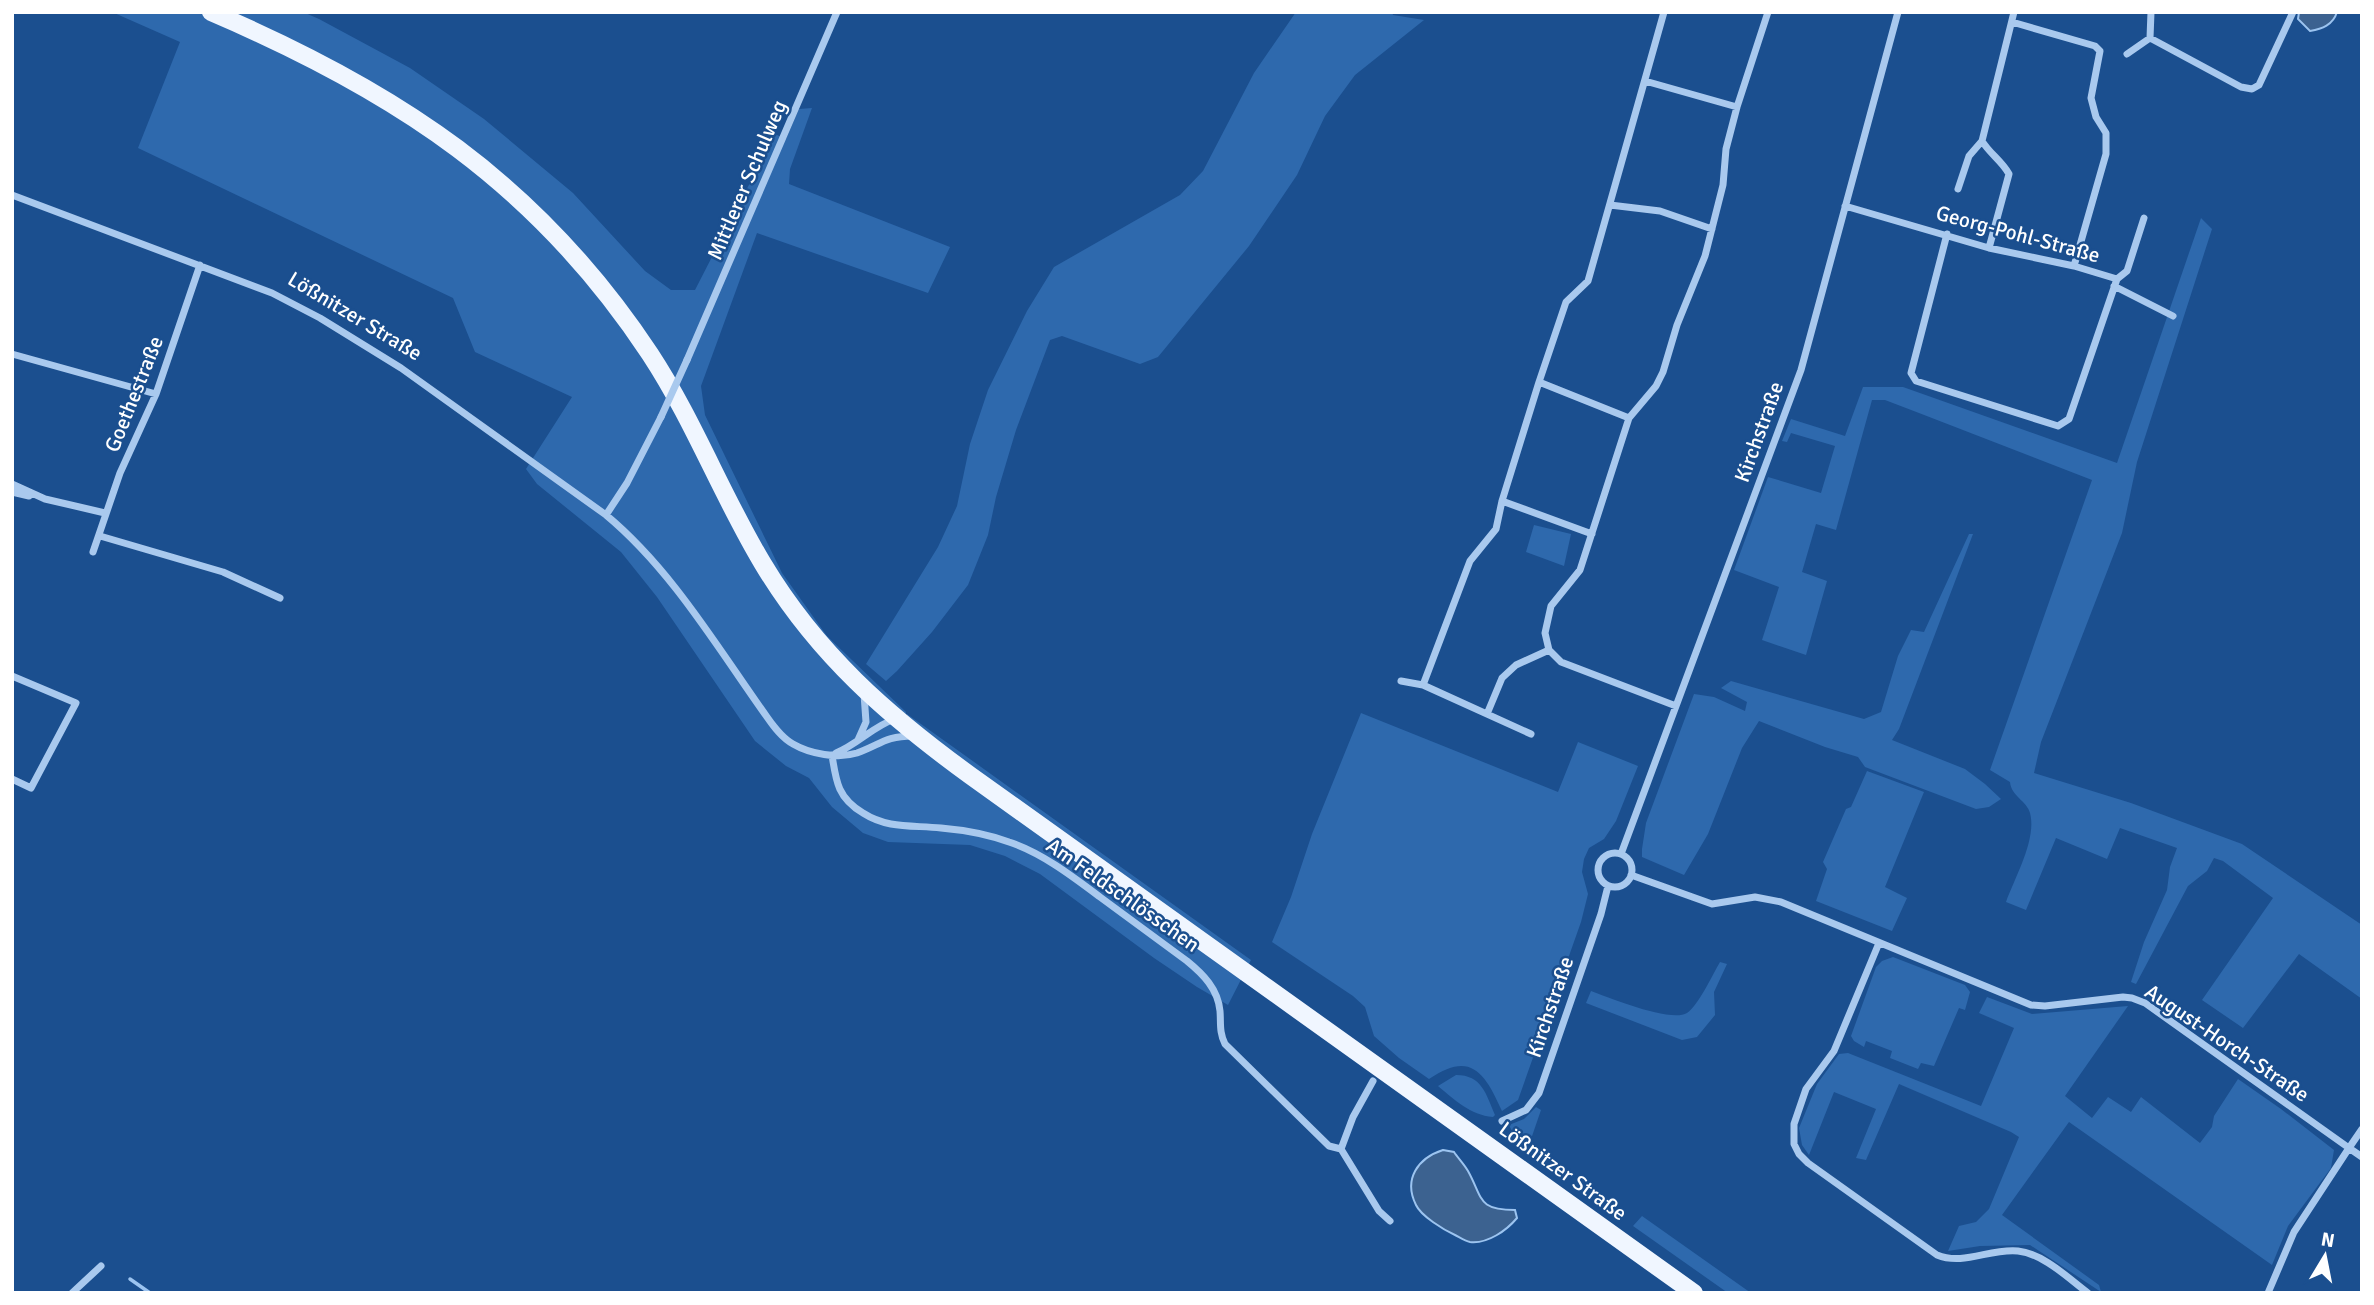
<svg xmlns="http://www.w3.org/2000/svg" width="2374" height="1305" viewBox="0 0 2374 1305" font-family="Signika,sans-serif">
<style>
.green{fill:#2e69ad}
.water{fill:#3c6290;stroke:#9cc4f0;stroke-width:2}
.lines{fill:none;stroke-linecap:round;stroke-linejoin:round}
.stream{stroke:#9cc4f0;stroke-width:3.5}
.street{stroke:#a9c9ee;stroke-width:7}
.primary{stroke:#f0f6ff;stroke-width:18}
.street-bridge{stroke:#a9c9ee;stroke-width:7}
.labels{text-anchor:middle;stroke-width:5;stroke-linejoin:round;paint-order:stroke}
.street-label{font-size:21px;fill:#fff;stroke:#1b4f8f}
</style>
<rect width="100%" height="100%" fill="#1b4f8f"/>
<path class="green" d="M112,12H303L319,19L410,68L484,119L573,193L645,271L671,290H695L775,134L786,139L799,109L812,108L790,169L789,184L950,247L928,293L757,233L701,386L705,415L782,573L827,636L906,712L902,734L907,714L1251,960L1228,1005L1197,987L1154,958L1040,874L1005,856L970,845L888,842L863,833L832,807L809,778L786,766L755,741L657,597L621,552L537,484L526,469L572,397L475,352L453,298L138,148L180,42Z
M1296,12H1392L1393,15L1424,20L1355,75L1325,116L1297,175L1249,246L1158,357L1140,364L1062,336L1050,340L1016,430L996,497L988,535L968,585L932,632L897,671L886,681L866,664L938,547L957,506L970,444L988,390L1027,311L1054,267L1180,195L1203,171L1254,73Z
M2201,218L2212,229L2137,462L2122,533L2041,742L2034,773L2131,803L2242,844L2362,925V999L2299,954L2243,1028L2202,1000L2273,898L2223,861L2214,858L2207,871L2188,886L2136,984L2131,982L2144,942L2167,890L2170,867L2177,848L2120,828L2107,859L2056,838L2026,910L2006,902C2015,877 2037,839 2030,813C2027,801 2011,796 2010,782L1990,770L2092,480L1919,413L1885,400H1872L1836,530L1816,524L1802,572L1827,581L1806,655L1762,640L1779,587L1734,570L1768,477L1821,493L1835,446L1791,433L1787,442L1782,441L1791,419L1845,436L1863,387H1903L2117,463Z
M1534,525L1571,534L1564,566L1526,552Z
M1969,534H1973L1899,729L1892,740L1965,769L1985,784L2001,799L1989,807L1976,809L1865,767L1858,757L1825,747L1759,721L1742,748L1708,834L1684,875L1642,857V849L1646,823L1694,694L1714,697L1745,711L1747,702L1721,688L1731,681L1864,719L1881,712L1898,656L1911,630L1924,632Z
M1361,713L1558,792L1578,742L1638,766L1616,821L1604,839L1589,848L1584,859L1582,872L1588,894L1581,922L1518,1100L1502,1111C1485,1073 1471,1050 1429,1079L1399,1058L1374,1036L1365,1007L1353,996L1272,942L1291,897L1312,834Z
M1867,771L1924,792L1885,887L1907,898L1892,931L1816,901L1827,869L1823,862L1846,809L1851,807Z
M1893,957L1965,985L1970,992L1965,1010L1959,1008L1934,1066L1921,1063L1918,1069L1890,1058L1892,1051L1866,1041L1864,1047L1854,1041L1851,1036L1876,967L1882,961Z
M1720,962L1727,964L1714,992L1715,1015L1697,1037L1682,1040L1586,1003L1591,991C1610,998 1671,1023 1687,1013C1698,1006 1713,974 1720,962Z
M1987,997L2032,1014L2128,1006L2065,1096L2092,1118L2108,1097L2131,1112L2141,1097L2200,1143L2212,1127L2214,1116L2238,1079L2281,1109L2334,1150L2331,1168L2288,1226L2272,1265L2069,1122L2002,1215L2099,1285L2101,1292L2030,1245L1980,1246L1948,1251L1959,1226L1976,1222L1989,1209L2019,1137L2011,1132L1899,1084L1866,1160L1856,1158L1876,1109L1834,1092L1809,1155L1802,1145L1799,1128L1817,1084L1839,1054L1848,1053L1981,1106L2014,1028L1979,1013Z
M1456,1075C1482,1075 1486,1094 1495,1115L1493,1117C1470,1115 1455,1100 1438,1086Z
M1536,1107L1541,1110L1530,1142L1527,1144L1512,1131L1509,1125L1524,1119Z
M1642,1216L1751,1293H1728L1633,1226Z"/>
<path class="water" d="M2299,12H2337C2333,25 2322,29 2310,31L2298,19Z
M1443,1150L1454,1152C1458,1158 1464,1164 1468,1171C1483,1198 1477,1210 1515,1210L1517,1218C1507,1230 1488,1244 1470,1242C1465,1241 1459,1237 1455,1235C1444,1230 1421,1216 1416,1205C1403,1179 1418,1158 1443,1150Z"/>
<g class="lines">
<path class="stream" d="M130,1279L150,1293"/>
<path class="street" d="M2151,12L2150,38L2241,87L2252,89L2259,85L2293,12
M2012,22L2095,46L2100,51L2091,98L2096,117L2106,133V154L2074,266
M2127,54L2150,38
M1645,81L1737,107
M1958,189L1969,156L1982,141
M12,195L272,293L320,318L401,368L606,515C672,570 717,647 767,717C774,727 782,738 793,744C810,754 838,759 857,753C880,745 885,736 913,736
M1610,205L1660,211L1712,229
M1845,206L1989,248L2074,266L2117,279
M1947,234L1911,373L1916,381L2058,426L2069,419L2117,279
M1989,248L2009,174C2002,161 1990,154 1982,141L2014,12
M2117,279L2127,271L2144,218
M2114,286L2173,316
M12,354L156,394
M687,360L837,12
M1539,382L1629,418
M12,484L45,499L105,513
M12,492L29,496
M1502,501L1592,534
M606,515L627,483L661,417
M100,536L223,572L280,598
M93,552L120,473L156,394L200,265
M12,676L76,703L31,788L12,779
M1401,681L1423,685L1531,734
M1423,685L1470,561L1496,529L1502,501L1539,382L1566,302L1588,281L1664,12
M1676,706L1561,662L1549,650L1545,633L1551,606L1580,570L1629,418L1656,386L1663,372L1677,325L1705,256L1723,185L1726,149L1737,107L1768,12
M1487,714L1502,678L1516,665L1549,650
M858,740L866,722L864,694
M836,753C857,745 873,726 895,719
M832,755C836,782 838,798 863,813C888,829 912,825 941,828C964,830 987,834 1009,842C1042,853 1072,876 1100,897C1129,918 1158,940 1187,961C1203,974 1218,989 1220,1011C1221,1023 1219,1032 1225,1044L1329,1146L1341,1149
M1598 870a17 17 0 1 1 34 0a17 17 0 1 1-34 0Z
M1621,854L1801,370L1898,12
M1631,875L1712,904L1755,897L1781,902L2031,1005L2045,1006L2123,997L2132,998L2145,1003L2349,1148L2294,1232L2268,1293
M1879,943L1834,1051L1806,1089L1794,1124V1144L1799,1154L1808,1163L1937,1255C1964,1266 1990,1248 2018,1251C2044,1254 2068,1278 2088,1293
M1502,1121L1526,1110L1539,1093L1601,914L1608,886
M2362,1129L2349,1148L2362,1157
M1341,1149L1379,1211L1390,1221
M1341,1149L1353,1117L1373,1081
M72,1293L101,1266"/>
<path class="primary" d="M211,12C396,91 537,183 650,354C694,421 722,496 763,564C817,654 887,715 971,776L1694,1293"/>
<path class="street-bridge" d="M661,417L687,360"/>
</g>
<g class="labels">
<g class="street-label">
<text transform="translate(747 180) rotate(-67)" y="7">Mittlerer Schulweg</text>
<text transform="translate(2018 234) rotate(15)" y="7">Georg-Pohl-Straße</text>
<text transform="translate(355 316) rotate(31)" y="7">Lößnitzer Straße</text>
<text transform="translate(134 394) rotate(-68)" y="7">Goethestraße</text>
<text transform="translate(1759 432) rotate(-70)" y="7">Kirchstraße</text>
<text transform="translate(1123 895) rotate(35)" y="7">Am Feldschlösschen</text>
<text transform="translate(1550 1007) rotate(-71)" y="7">Kirchstraße</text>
<text transform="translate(2227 1043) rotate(34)" y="7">August-Horch-Straße</text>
<text transform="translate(1563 1171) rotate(36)" y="7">Lößnitzer Straße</text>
</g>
</g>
<rect width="2374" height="1305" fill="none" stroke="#ffffff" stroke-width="28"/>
<g transform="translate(2325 1256) rotate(10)" stroke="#1b4f8f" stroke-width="5" paint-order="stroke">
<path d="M0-5L12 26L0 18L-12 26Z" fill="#ffffff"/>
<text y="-10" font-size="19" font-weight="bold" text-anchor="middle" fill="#ffffff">N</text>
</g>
</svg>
